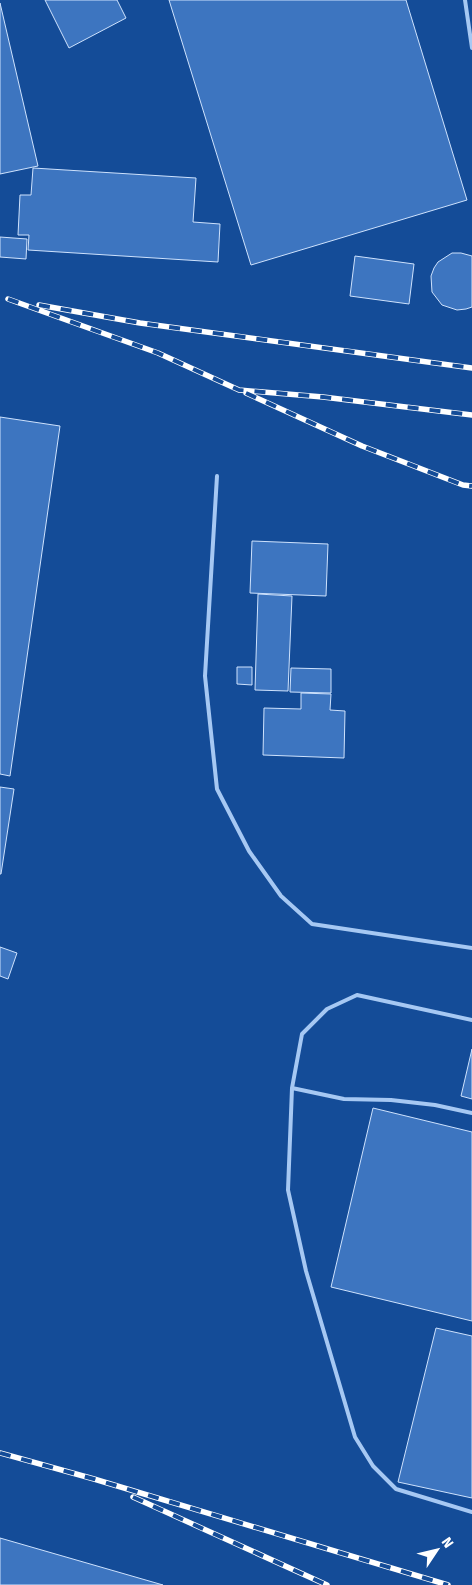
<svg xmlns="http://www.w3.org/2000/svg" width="472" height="1585" viewBox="0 0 472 1585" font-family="'Fira Sans',sans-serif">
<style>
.building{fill:#3d75c0;stroke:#cee2fd}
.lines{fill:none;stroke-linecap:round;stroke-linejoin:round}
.lane{stroke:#a6c8f3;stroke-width:4}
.rail-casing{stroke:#fff;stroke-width:5.5}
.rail{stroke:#144c98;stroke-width:4;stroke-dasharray:11;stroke-linecap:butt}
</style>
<rect width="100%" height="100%" fill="#144c98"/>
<path class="building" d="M45,0H117L126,18L69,48Z
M169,0H406L467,200L251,265Z
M0,3L38,166L0,174Z
M33,168L196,178L193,222L220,224L218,262L28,250L29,235H18L20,195H31Z
M0,237L27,239L26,259L0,257Z
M452,253H461L472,256V307L466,309L457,310L442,305L432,292L431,276L434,268L438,262Z
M355,256L414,264L409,304L350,296Z
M0,417L60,426L10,776L0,774Z
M252,541L328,544L326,596L250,593Z
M258,594L292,596L288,691L255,690Z
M237,667H252V685L237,684Z
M291,668L331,669V693L290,692Z
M301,693L331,694L330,710L345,711L344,758L263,755L264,708L301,709Z
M0,787L14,789L1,874H0Z
M0,947L17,953L8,979L0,976Z
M472,1049V1099L461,1096Z
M373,1108L472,1132V1321L331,1287Z
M436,1328L472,1336V1498L398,1482Z
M0,1538L163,1585H0Z"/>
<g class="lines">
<path class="lane" d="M465,0L472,48
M217,476L205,676L217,789L249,851L281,896L312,924L472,948
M472,1020L357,995L327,1009L302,1034L292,1088L288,1190L306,1271L355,1437L373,1466L396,1489L472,1512
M292,1088L344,1099L391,1100L435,1105L472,1113"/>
<g class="rail-casing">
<path id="rail" d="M8,299L158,353L239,390L323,397L472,415
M39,305L140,323L472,368
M246,393L362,446L463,485L472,486
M0,1453L94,1479L448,1585
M133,1497L327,1585"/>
</g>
<use href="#rail" class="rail"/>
</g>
<g transform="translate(437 1550) rotate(55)" stroke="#144c98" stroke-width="4" paint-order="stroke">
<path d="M0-4L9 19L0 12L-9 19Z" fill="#ffffff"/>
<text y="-8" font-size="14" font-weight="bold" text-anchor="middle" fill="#ffffff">N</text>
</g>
</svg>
